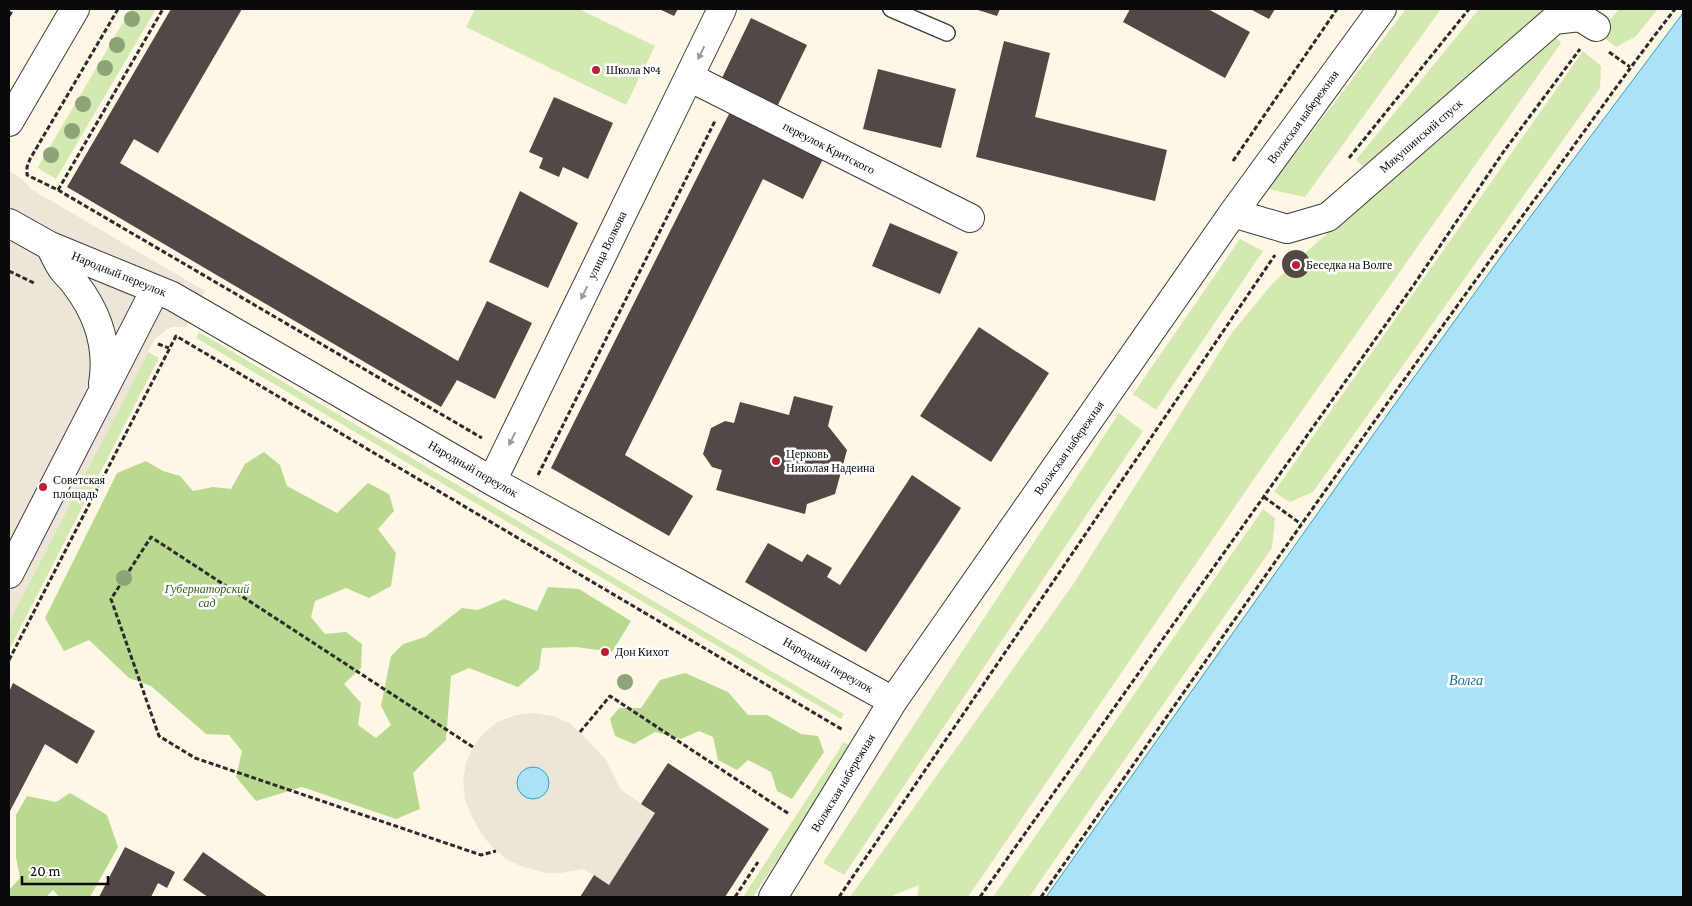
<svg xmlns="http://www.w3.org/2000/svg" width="1692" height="906" viewBox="0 0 1692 906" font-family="'Crimson Pro',serif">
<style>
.green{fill:#d4e8b1}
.forest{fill:#b9d990}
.plaza{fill:#ece5d8;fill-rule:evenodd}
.water{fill:#abe2f7;stroke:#31a0ce}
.building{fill:#524946}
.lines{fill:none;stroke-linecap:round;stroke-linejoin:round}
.lane-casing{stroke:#3d3d3d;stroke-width:18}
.street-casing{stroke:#3d3d3d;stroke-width:30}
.path{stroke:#2c2c2c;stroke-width:3;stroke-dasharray:5 2.5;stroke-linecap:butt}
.lane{stroke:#fff;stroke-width:15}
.street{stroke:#fff;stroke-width:28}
.tree{fill:#8ea476}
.oneway{fill:#9d9d9d}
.poi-dot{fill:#ba2139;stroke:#fff;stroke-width:2}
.labels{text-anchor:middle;stroke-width:5;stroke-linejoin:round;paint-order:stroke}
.poi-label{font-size:12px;fill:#0a0a0a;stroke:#fff;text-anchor:start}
.street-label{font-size:12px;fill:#0a0a0a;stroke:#fff}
.park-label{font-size:12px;font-style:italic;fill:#31601b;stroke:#fff}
.water-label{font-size:14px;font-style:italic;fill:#136e9b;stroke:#fff}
</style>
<rect width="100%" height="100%" fill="#fff7e6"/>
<path class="green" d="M131,9H156L56,179L38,168V167Z
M475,9H579L655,46L626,105L466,27Z
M1406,9H1441L1305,197L1268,189Z
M1479,9H1553L1365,168L1356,160Z
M1619,9H1658L1635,37L1616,47L1599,34Z
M1553,33L1561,43L1256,476L968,897H917L919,885L889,897H850L1072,586L1231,334L1272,284L1285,272C1300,286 1319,270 1305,253Z
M1583,51L1601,66L1600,88L1313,492L1290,502L1274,492Z
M1240,239L1263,251L1156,410L1133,394Z
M199,332L844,714L841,719L196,338Z
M148,352L159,358L9,650V622Z
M1119,413L1143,431L844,875L823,863Z
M1263,509L1275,518L1272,548L1029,897H993Z
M844,742L852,747L753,897H743Z"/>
<path class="forest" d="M264,452L280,465L287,486L337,513L368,483L389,494L394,511L378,529L396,553L391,586L369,598L346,588L315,601L311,617L325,634L346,632L362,644L361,668L344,684L361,703L358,725L376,738L391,725L381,706L391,656L403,644L425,637L462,608L478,610L504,599L537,611L548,587L579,589L631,621L612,652L576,647L542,648L539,669L518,687L469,668L451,676L446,740L413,773L420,809L396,819L302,787L256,801L236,777L242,751L229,735L206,734L151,686L129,678L89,640L64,651L45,618L117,473L146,461L163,471L180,476L193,491L213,487L231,489L245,464Z
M685,673L728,692L748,715H767L801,734L818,736L824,752L792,799L777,791L771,772L748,760L737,770L718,760L713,737L699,731L681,739L655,732L634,744L615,736L610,719L619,708H641L660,680Z
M70,793L107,815L118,847L90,897H59L53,890L46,897H9V890L20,878L16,857V815L27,796L56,802Z"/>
<path class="plaza" d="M9,171L22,179L31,189L205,291L186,327H173L167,329L156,338L152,344L9,622Z
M534,713L553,716L569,723L580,732L606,760L621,790L655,813L609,885L584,869L560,873H547L520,866L505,858L491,846L481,833L472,817L465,799L463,781L466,763L473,747L484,733L498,722L516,715ZM533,767L542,769L549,783L547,791L540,798L519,791L517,782L519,775L525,769Z"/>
<path class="water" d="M1683,13V897H1046L1407,387L1510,244Z
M517 783a16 16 0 1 1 32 0a16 16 0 1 1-32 0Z"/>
<path class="building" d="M171,9H242L158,153L134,139L120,163L458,361L487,301L532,323L495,399L457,380L441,407L67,187Z
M659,9H678L674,16Z
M975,9H1000L997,16Z
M1130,9H1208L1250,32L1225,78L1123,22Z
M1250,9H1275L1269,19Z
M751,18L807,45L777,107L721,80Z
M1004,41L1050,53L1035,117L1167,150L1155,201L976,157Z
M878,69L956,89L941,148L863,129Z
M554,97L613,123L588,179L563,167L559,177L539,168L543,158L529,152Z
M730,112L823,159L803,199L763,179L625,455L693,496L669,536L551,468Z
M520,191L578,223L548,288L489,262Z
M890,223L958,252L940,294L872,266Z
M1282 264a14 14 0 1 1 28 0a14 14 0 1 1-28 0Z
M979,327L1049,373L991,462L920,416Z
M794,396L833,406L828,426L847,450L835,494L807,504L805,514L716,490L722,470L712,467L703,454L711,428L725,421L734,423L740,402L789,415Z
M912,475L961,508L866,652L745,582L768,543L802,562L807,554L832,568L827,577L840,585Z
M13,683L95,731L77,764L45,744L9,813V692Z
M668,763L769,829L725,897H580L594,875L609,885L655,813L641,804Z
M125,847L175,872L167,888L158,883L151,897H99Z
M203,852L268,897H208L183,880Z"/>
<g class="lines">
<g class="lane-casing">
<path id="lane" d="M891,9L947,33"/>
</g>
<g class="street-casing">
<path id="street" d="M689,77L970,218
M9,122L75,9
M1233,213L1287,229L1328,217L1554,20L1580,17L1596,27
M9,223L50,246L172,296L492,481L893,701
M50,246C54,254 58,263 63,270C67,275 72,279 76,285C98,314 109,348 103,384
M492,481L722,9
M9,574L155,290
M773,897L893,701L1233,213L1382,9"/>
</g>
<path class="path" d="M118,9L30,159L27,167V175L58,190L482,438
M9,16L13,9
M1609,52L1630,67
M1349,158L1469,9
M1233,161L1337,9
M58,190L163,9
M9,271L36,284
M158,344L169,348
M538,475L715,121
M1264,497L1301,524
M9,660L176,336L843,730
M580,732L610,696L789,814
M473,747L151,537L111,599L159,736L195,758L481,855L496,851
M735,897L758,862
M839,897L1275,255
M980,897L1413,286L1504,151L1580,49
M1041,897C1203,665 1364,432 1532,203C1580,138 1626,72 1675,9"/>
<use href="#lane" class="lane"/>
<use href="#street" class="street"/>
</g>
<g class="tree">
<circle cx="132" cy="19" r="8"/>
<circle cx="117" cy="45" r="8"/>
<circle cx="105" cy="68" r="8"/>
<circle cx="83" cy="104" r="8"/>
<circle cx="72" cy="131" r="8"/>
<circle cx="51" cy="155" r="8"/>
<circle cx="124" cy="578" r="8"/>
<circle cx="625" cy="682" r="8"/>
</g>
<defs><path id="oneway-solid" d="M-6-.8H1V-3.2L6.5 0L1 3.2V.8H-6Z" transform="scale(1.25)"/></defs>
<g class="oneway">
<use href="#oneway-solid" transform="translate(701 53) rotate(116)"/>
<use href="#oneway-solid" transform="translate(584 293) rotate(116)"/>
<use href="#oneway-solid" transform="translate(512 439) rotate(116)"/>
</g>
<g class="poi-dot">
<circle cx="596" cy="70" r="5"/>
<circle cx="1296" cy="265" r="5"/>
<circle cx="776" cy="461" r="5"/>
<circle cx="43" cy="487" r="5"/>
<circle cx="605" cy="652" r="5"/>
</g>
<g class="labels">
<g class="poi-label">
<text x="606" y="74">Школа №4</text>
<text x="1306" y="269">Беседка на Волге</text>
<text x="786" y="458">Церковь<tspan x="786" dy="14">Николая Надеина</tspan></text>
<text x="53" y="484">Советская<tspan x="53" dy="14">площадь</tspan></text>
<text x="615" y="656">Дон Кихот</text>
</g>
<g class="street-label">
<text transform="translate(1303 117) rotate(-54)" y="4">Волжская набережная</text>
<text transform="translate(1421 136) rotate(-41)" y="4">Мякушинский спуск</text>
<text transform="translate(829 148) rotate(27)" y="4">переулок Критского</text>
<text transform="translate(607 245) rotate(-64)" y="4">улица Волкова</text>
<text transform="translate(119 274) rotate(22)" y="4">Народный переулок</text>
<text transform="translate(1069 448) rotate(-55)" y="4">Волжская набережная</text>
<text transform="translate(473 469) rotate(30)" y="4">Народный переулок</text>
<text transform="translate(828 665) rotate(29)" y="4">Народный переулок</text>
<text transform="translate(843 783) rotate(-59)" y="4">Волжская набережная</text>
</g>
<g class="park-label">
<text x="207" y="593">Губернаторский<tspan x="207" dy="14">сад</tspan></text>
</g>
<g class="water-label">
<text x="1466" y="685">Волга</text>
</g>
</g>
<rect width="1692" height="906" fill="none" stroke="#0a0a0a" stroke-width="20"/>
<path d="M22 876v8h86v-8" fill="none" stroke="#0a0a0a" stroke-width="2.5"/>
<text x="30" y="876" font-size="15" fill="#0a0a0a" stroke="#ffffff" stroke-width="4" paint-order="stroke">20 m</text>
</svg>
